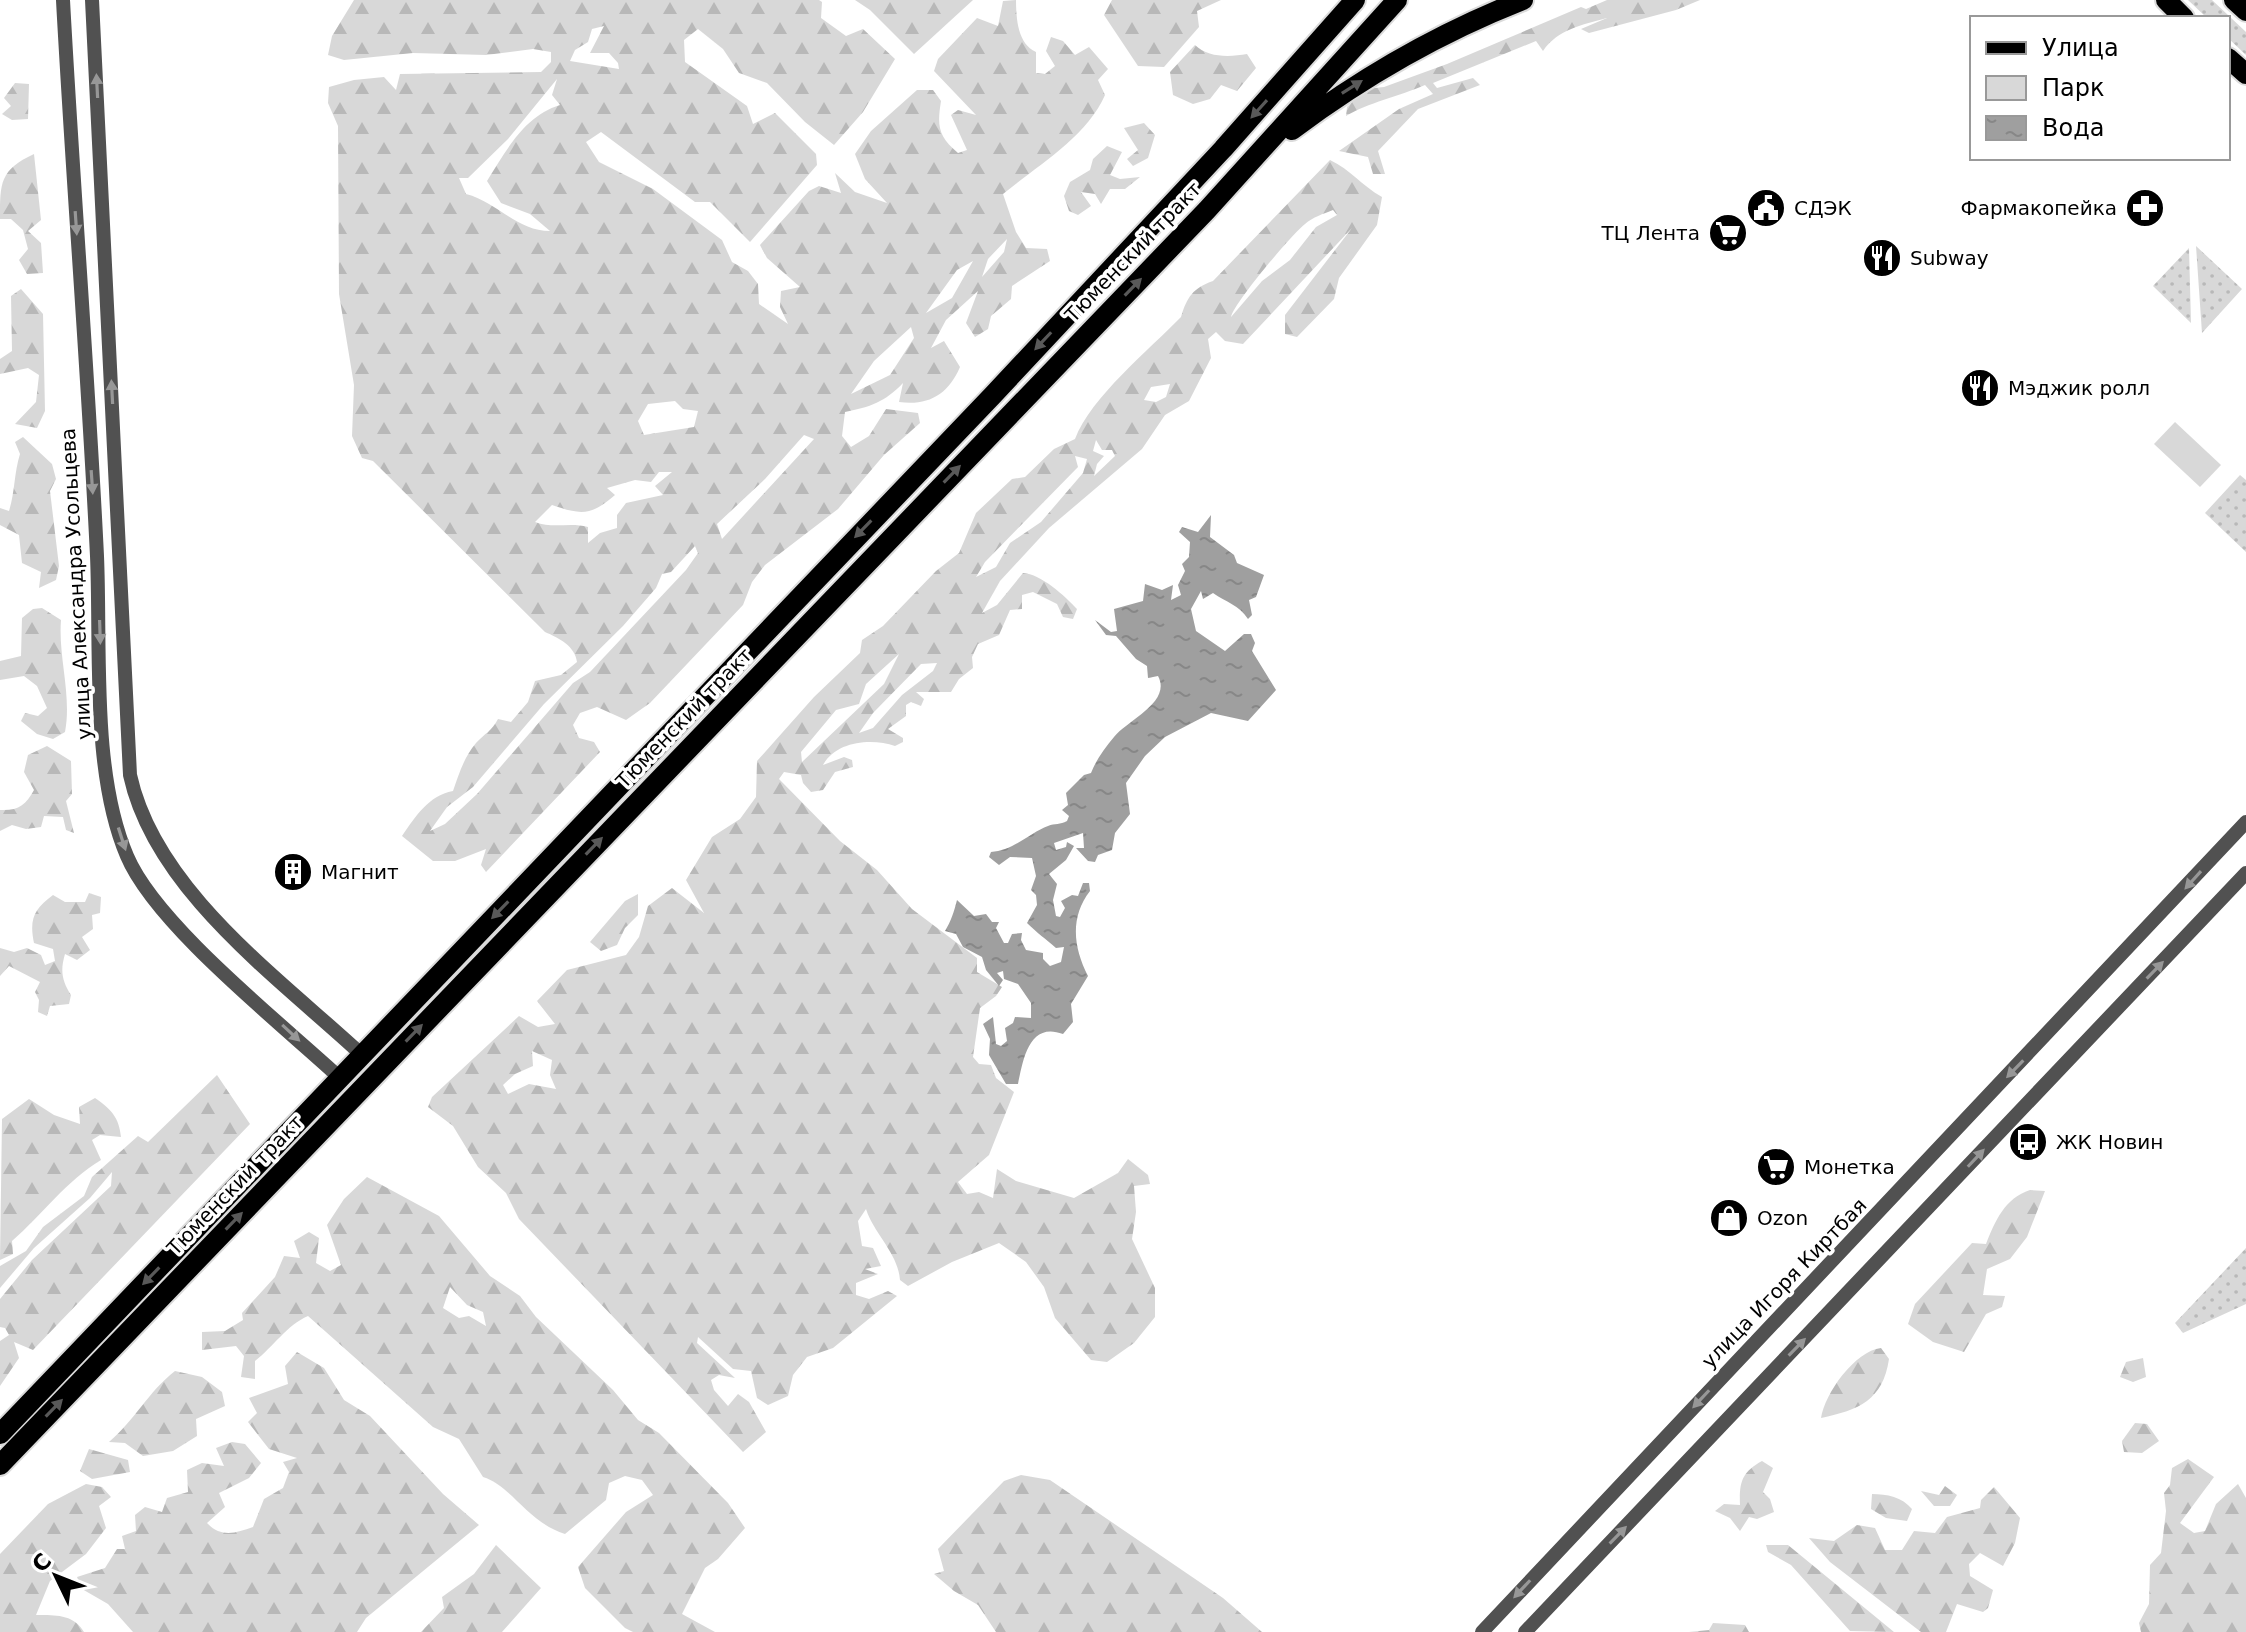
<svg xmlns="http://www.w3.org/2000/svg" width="2246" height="1632" viewBox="0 0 2246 1632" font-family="'DejaVu Sans',sans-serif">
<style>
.green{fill:url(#green-dots)}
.forest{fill:url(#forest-firs);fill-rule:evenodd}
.pitch{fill:#d8d8d8}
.water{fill:url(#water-ripples)}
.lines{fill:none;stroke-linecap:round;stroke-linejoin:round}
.primary-casing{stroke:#dbdbdb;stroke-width:24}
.minor{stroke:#515151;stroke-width:14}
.primary{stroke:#000;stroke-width:20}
.oneway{fill:#979797}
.oneway2{fill:#595959}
.labels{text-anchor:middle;stroke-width:7;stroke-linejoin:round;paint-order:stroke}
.poi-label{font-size:20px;fill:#000;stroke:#fff;text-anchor:start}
.street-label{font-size:20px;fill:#000;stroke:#fff}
</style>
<defs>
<pattern id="green-dots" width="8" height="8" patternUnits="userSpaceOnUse" patternTransform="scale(2)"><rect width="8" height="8" fill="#d8d8d8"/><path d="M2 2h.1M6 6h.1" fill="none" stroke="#b8b8b8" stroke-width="1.8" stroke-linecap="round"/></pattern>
<pattern id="forest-firs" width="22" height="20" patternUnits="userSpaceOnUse" patternTransform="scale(2)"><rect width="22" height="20" fill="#d8d8d8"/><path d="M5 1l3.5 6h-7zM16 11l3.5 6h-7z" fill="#b8b8b8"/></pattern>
<pattern id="water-ripples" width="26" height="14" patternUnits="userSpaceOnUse" patternTransform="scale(2)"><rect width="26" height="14" fill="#9f9f9f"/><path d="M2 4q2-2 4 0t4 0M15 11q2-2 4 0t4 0" fill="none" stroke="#878787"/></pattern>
</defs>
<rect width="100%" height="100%" fill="#fff"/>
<path class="green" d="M2188,0H2212L2246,32V55L2228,38V18H2207Z
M2196,246L2242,289L2202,333Z
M2189,248L2191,323L2153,286Z
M2240,475L2246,480V552L2205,513Z
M2246,1248V1304L2183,1333L2175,1323Z"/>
<path class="forest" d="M354,0H819L822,2L821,18L846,36L863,29L895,59L863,112L834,145L805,122L767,83L739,73L723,49L698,29L684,40L685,62L747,106L753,124L775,113L816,154L817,165L750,242L710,202H695L601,132L586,142L599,162L653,189L722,240L732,262L748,271L758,284L759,304L788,324L780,307L781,291L800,287L767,258L760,245L809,191L819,186L841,193L835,173L855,192L887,203L865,179L855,154L871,131L917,90H933L941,101C937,126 938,136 958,153L967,150L951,115L958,110L976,115L934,71L938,59L977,18L998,26L1003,1L1016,0C1016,19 1018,44 1036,52V73L1045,74L1055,66L1046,51L1051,37L1063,41L1075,55L1089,47L1108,69L1098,80L1105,95C1086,138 1038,165 1003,194L1016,232L1026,248L1047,249L1050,261L1012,286L1011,299L991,316L988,329L975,337L966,323L978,291L946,320L931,348L944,341L960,367C948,395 928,406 899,402L903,383C885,402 870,407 845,412L842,436L851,447L869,436L886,409L918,413L920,423L884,455L838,509L765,565L752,582L743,605L650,703L626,720L597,707L580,713L573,725L579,738L594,742L600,752L486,872L481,865L486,849L455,861H433L402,836C416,816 428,796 453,791C459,774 464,757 476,743C484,734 492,731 498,719L511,722L528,702L535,681L561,675L577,662C575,646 559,638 545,632L373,461L362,458L352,436L354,385L339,294L338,126L328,103L329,87L354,80L384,77L396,90L400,74L541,72L551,62V52L533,49L486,55L413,53L344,60L328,55L332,36ZM604,26L590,53H609L618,63L619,69L570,61L575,50L588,42L592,29ZM557,79L552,95L560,105C524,116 506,151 487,181L501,203L530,214L550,231C517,231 497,202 466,194L459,178H468L508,139ZM1007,239L1004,252L982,277L988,259ZM973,261L952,298L926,313L957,270ZM911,327L914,338L890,375L851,394L874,361ZM675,401L683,409L698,411L694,427L644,435L638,421L648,404ZM804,435L814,439L722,539L717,524L765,479ZM659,472H672L655,486L663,495L626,503L617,515V528L600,533L588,543V527C570,522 553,529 535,522L552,505C581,515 591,516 615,495L607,488L635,480L651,482ZM695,546L698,553L686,570L590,672L573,683L477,794L445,824L430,831L447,807L473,787L544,704L623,626L656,588L662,574L671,572Z
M855,0H973L914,54L870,10Z
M1112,0H1221L1197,11L1199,27L1164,67L1138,66L1104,15Z
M1607,0H1700L1676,10L1589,33L1581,29L1607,18C1582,25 1558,29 1543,51L1536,41L1433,83L1437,88L1473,78L1480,85L1418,109L1378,151L1385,174H1373L1368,157L1339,151L1399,109L1433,94L1425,85C1400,96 1367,103 1346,116L1347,107L1365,89L1384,87L1447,64L1581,7L1586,9Z
M1195,45C1208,58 1230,57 1247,54L1256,68L1237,91L1221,85L1210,99L1193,104L1173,95L1170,72Z
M15,83L29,84L28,119L12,120L2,114L11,106L4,98Z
M1144,123L1155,135L1148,158L1133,166L1127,159L1138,150L1124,128Z
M1107,146L1122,152L1110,175L1120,179L1140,177L1125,189H1110L1101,204L1095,194L1081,192L1091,206L1078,215L1069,211L1064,196L1070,182L1090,170L1093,159Z
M34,154L41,220L28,231L41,243L43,273L27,274L19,260L28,249L23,230L11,219H0C0,182 0,170 34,154Z
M1330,160C1351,170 1361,185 1382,197L1377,225L1339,278L1334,299L1297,337L1285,334V315L1352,228L1243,344L1225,341L1216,332L1208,339L1211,358L1189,401L1165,415L1142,449L1049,528L1000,581L982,613L997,605L1023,573C1041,574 1065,596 1077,609L1073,619L1063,617L1057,604L1033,592L1022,595V609L1010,610L999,635L978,644L972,657L973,668L959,679L951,692H916L924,699L921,706L911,702L906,705V716L888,729L903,738V742L895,746C872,738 836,741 823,765L844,757L852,760L853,767L835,772L823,790L811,792L803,783L801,775L784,772L779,779L840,841L877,870L912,909L977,958V972L1002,987L996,996L980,1008L973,1057L979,1064L991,1065L996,1078L1014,1092L989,1155L958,1182L967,1194L979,1192L993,1198L997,1169L1016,1181L1074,1198L1118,1173L1128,1159L1148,1175L1150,1184L1134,1186L1136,1212L1132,1239L1155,1288V1317L1134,1343L1107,1362L1091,1360L1055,1318L1044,1287L1026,1262L999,1243L952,1262L908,1286L900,1280C898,1253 874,1234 866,1209L858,1221L862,1246L873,1248L881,1266L865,1269L878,1274L856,1283V1295L869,1299L888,1291L897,1296L833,1348L807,1357L793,1375L788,1396L768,1405L757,1398L751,1371L733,1369L698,1337L697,1343L735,1378L719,1375L711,1380L714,1390L728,1406L738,1394L749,1402L766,1432L743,1452L519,1219L506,1193L478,1167L453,1126L428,1107L432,1097L519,1016L538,1027L555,1024L537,1001L567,970L626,955L639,937L648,906L672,888L704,913L686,880L712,837L740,819L756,797L757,761L814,697L860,653L862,640L883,626L936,571L959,553L976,513L1012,479L1025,477L1054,449L1075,439C1091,397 1149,350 1181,317C1187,297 1193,288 1213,281ZM1333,210L1337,215L1316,227L1290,260L1262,281L1231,317C1234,303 1291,235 1305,224C1313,217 1323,214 1333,210ZM1170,384L1166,397L1156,402L1144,400L1151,387ZM1096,440L1102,450H1112L1115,456L1094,476L1097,464L1104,456L1093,451ZM1075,456L1087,459L1083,473L1041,522L1010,543L996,567L976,577L985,562L1078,467ZM899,654L884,684L802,762L801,752L836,710L859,704L866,684ZM937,663L933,671L902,695L873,728L859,733L873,713L921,664ZM532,1051L552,1060L550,1075L556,1089L529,1084L508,1094L503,1085L515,1074L533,1066Z
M21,289L43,314L45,411L37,428L15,424L36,402L39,375L28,368L0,374V359L12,351L11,296Z
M23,437L52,464L56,479L50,491L59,566L56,580L39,588L41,572L22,563L19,535L0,525V508L9,511C15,492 14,473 20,454L15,442Z
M42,608L61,620C58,657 72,695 65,732L53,739L37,734L21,721L25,713L38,716L47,708L37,686L24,676L0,680V661L21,656L22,618L33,609Z
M47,746L71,761L72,794L66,801L74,833L66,830L63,817L44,816L41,827L26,829L12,825L0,831V810C18,811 26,805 34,790L24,772L28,755Z
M89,893L101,897L100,913L92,915L93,929L82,937L90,950L77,960L65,954C60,971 62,981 71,995L69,1004L50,1006L47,1016L38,1012L39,1000L35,992L40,982L9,966L0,976V948L14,952L27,948L41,955L45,965L55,961L53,949L34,943C29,919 34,909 53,895L65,902H85Z
M638,894V915L625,928L617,945L601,951L590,942L625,901Z
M217,1075L250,1124L33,1350L14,1342L19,1358L0,1386V1341L9,1335L5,1328L0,1327V1299L32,1260L111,1186L112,1172L90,1198L34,1248L0,1288V1266L26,1251L43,1227L84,1196L92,1177L138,1136L148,1142Z
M95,1098C111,1109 119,1117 121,1137L100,1135L92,1140L101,1160C67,1180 42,1215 12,1241L13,1254L0,1260L2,1119L29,1099L54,1115L80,1124L79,1107Z
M367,1177L439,1216L490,1276L520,1296L536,1317L613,1390L638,1420L659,1433L728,1503L745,1528L718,1559L705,1568L682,1614L715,1632H633L625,1628L585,1588L578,1567L626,1512L653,1495L642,1480L625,1476L609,1483L606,1500L565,1534C527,1522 512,1486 483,1477L459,1439L433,1427L308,1316C287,1325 273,1347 255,1361V1379L241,1377L244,1356L236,1346L202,1350V1332L225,1331L243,1320L242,1313L275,1277L284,1256L300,1258L294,1241L309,1232L319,1238L316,1263L330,1271L341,1265L327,1225L344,1199ZM450,1287L467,1305L483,1312L486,1326L469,1316L459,1318L443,1308Z
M2030,1190L2045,1191L2027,1237L2010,1259L1987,1269L1983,1295L2005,1296L2002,1307L1986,1314L1964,1352L1933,1342L1908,1324L1915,1304L1972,1243L1986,1244C1995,1221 2005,1198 2030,1190Z
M1881,1348L1889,1359C1883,1400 1859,1410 1821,1418C1825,1393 1855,1351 1881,1348Z
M297,1352L324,1368L344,1400L370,1416L443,1494L479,1525L366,1618L357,1632H133L108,1604L82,1589L77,1577L105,1568L117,1549H125L122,1536L136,1531L135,1515L145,1507L162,1512L167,1498L188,1492L187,1470L202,1463L224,1466L216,1448L232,1442L245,1444L261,1463L249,1478L219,1493L225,1507L207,1523C221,1538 236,1533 253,1527L264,1499L283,1488L289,1472L283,1462L297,1458L269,1449L248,1422L257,1413L249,1398L288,1384L285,1366Z
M2143,1358L2146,1377L2133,1382L2120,1377L2126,1362Z
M175,1371L202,1377L222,1392L225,1406L196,1419L197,1436L173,1451L143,1456L125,1443L109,1442C135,1420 148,1392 175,1371Z
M2135,1423L2147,1424L2159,1441L2142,1453L2124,1452L2122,1441Z
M89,1449L128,1460L130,1472L92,1479L80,1471Z
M2188,1459L2214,1477L2180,1523L2194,1533L2205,1531L2216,1504L2238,1484L2246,1498V1632H2141L2139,1623L2149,1604L2150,1565L2161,1553L2166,1511L2164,1493L2170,1485L2172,1468Z
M1762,1461L1773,1468L1763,1492L1770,1499L1774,1512L1757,1519L1749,1517L1740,1531L1730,1518L1715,1511L1724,1504L1740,1505C1739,1482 1742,1472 1762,1461Z
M1021,1475L1050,1480L1223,1598L1262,1632H996L978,1605L954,1591L934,1574L944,1571L938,1549L1004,1481Z
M86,1484L102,1487L111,1497L99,1506L106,1528L86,1554L50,1581L36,1615C54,1615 74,1614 84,1632H0V1554L48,1504Z
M1945,1486L1957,1495L1950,1506H1934L1921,1491L1939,1495Z
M1994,1487L2020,1518L2015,1543L2003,1566L1980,1553L1969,1564L1970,1576L1993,1590L1988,1608L1983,1612L1957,1604L1946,1632H1921L1830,1562L1809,1538L1834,1541L1857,1525L1875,1528L1885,1550H1902L1914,1531L1935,1533L1947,1517L1980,1508L1981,1500Z
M1872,1494C1887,1494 1902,1497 1912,1509L1907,1521L1886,1518L1871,1509Z
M496,1545L541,1588L502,1632H421L444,1608L442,1597L474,1574Z
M1766,1545H1788L1894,1632L1850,1631L1791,1565L1768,1552Z
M1713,1623L1745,1625L1749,1632H1689L1709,1630Z"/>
<path class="pitch" d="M2175,422L2221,465L2200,487L2154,444Z"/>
<path class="water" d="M1211,515L1210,537L1234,555L1237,563L1264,575L1256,597L1249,600L1252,615L1248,619C1239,605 1226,602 1213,593L1203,599L1201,591L1191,609L1196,631L1225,651L1244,634H1251L1255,643L1252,651L1276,690L1248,721L1211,713L1165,737L1145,756L1126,783L1130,814L1115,833L1112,850L1098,855L1095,862L1088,861L1076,848H1084L1083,833L1054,843L1056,850L1066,847L1067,842L1074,846L1066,860L1049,874L1057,884L1053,900L1056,916L1060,917L1065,908L1061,901L1072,895L1078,896L1083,883H1089L1090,891C1070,917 1073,947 1088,976L1071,1004L1073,1022L1063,1034C1029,1021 1023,1060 1018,1084H1006L989,1055L990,1039L983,1024L993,1017L996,1044L1001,1046L1007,1041L1005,1028L1013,1023L1015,1017L1031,1018V1003L1018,984L1004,979L1003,971L997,973L1003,980L999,986L986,970L982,957L963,947L956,934L945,931C951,921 954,912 957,900L974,916L986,914L992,922H999L996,928L1004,943H1008L1012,934L1022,933L1021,940L1026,950L1043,953V959L1050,966L1061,962L1064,947L1056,948C1046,939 1037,933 1027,923L1037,905L1036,895L1031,890L1036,876L1032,858L1010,857L999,865L989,857L991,852C1013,851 1031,832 1048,826C1055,823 1060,825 1067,821L1069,816L1062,810L1068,805L1066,793L1084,775L1091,773C1096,760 1104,749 1114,737C1128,720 1172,702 1158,676L1148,678L1147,666L1136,659L1116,636L1106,635L1095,620L1111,632L1117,631L1114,609L1143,601L1145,584L1162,590L1173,585L1171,600L1181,595L1178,585L1185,571L1182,564L1189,557L1190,542L1179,532L1182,527L1198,532Z"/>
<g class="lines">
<g class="primary-casing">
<path id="primary" d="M2166,0L2184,18
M2234,0L2246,11
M2228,58L2246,74
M1292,130C1364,76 1439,33 1523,0
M0,1434L993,395L1223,149L1355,0
M0,1465L1207,210L1397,0"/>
</g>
<path class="minor" d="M63,0C73,185 88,371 97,556C101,648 91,772 127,856C156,925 282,1024 340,1078
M92,0L130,775C155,890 278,977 362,1055
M1482,1632L2246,822
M1525,1632L2246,873"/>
<use href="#primary" class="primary"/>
</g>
<defs><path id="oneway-solid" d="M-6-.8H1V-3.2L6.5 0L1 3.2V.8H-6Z" transform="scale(2)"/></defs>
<g class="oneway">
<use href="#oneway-solid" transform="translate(97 86) rotate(-93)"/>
<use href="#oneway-solid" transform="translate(76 223) rotate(86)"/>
<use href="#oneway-solid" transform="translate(112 392) rotate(-93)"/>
<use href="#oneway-solid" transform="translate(92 482) rotate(86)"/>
<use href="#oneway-solid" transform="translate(100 632) rotate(88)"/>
<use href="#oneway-solid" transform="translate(122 839) rotate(72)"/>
<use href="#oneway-solid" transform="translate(2193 880) rotate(132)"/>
<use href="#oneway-solid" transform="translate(2155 970) rotate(-46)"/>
<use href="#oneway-solid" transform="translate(291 1033) rotate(43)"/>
<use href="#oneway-solid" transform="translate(2015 1069) rotate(134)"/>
<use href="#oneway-solid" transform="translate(1976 1158) rotate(-47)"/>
<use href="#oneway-solid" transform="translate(1797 1347) rotate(-46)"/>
<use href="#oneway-solid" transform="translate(1701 1399) rotate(133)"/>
<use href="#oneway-solid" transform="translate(1618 1535) rotate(-46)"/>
<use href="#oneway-solid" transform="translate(1522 1589) rotate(133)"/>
</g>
<g class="oneway2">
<use href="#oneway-solid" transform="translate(1352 87) rotate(-32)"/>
<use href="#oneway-solid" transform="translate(1259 109) rotate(132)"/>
<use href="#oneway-solid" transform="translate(1133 287) rotate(-46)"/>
<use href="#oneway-solid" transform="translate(1043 341) rotate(133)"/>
<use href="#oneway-solid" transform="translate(952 474) rotate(-46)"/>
<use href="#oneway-solid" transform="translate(863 529) rotate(134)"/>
<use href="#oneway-solid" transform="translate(594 846) rotate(-46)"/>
<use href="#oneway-solid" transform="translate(500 910) rotate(134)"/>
<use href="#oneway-solid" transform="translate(414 1033) rotate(-46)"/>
<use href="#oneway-solid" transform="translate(234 1221) rotate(-46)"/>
<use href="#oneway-solid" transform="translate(151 1276) rotate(134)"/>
<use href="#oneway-solid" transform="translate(54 1408) rotate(-46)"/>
</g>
<defs>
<g id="civic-disc" transform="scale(2)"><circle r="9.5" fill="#000" stroke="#fff"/><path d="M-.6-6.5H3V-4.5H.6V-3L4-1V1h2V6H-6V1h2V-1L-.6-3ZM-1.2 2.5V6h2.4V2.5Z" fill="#fff"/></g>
<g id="pharmacy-disc" transform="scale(2)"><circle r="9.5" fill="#000" stroke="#fff"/><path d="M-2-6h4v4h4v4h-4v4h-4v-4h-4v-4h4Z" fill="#fff"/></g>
<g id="supermarket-disc" transform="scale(2)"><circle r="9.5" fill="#000" stroke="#fff"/><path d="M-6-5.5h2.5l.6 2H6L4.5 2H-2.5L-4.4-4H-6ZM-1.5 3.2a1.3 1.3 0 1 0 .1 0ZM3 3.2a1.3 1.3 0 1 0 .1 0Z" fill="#fff"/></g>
<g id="restaurant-disc" transform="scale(2)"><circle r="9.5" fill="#000" stroke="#fff"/><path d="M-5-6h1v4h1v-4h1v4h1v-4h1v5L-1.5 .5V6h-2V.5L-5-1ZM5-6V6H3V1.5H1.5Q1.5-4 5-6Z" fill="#fff"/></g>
<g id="building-disc" transform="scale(2)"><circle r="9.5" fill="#000" stroke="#fff"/><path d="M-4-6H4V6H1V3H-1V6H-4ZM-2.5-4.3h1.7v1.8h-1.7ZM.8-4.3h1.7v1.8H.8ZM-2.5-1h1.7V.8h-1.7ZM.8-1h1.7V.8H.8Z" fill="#fff"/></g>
<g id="bus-disc" transform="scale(2)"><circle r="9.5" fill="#000" stroke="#fff"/><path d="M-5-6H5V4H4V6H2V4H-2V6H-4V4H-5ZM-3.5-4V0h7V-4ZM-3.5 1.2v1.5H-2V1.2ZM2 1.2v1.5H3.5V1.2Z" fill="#fff"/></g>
<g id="shop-disc" transform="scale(2)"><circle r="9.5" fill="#000" stroke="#fff"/><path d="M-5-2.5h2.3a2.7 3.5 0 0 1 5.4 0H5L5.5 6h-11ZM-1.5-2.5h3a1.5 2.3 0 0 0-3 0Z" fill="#fff"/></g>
</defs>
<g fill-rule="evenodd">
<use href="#civic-disc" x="1766" y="208"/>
<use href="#pharmacy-disc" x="2145" y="208"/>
<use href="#supermarket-disc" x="1728" y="233"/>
<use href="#restaurant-disc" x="1882" y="258"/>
<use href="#restaurant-disc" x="1980" y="388"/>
<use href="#building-disc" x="293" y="872"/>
<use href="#bus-disc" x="2028" y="1142"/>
<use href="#supermarket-disc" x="1776" y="1167"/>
<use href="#shop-disc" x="1729" y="1218"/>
</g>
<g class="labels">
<g class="poi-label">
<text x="1794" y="215">СДЭК</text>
<text x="2117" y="215" text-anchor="end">Фармакопейка</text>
<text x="1700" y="240" text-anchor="end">ТЦ Лента</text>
<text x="1910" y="265">Subway</text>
<text x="2008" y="395">Мэджик ролл</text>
<text x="321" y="879">Магнит</text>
<text x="2056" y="1149">ЖК Новин</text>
<text x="1804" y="1174">Монетка</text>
<text x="1757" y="1225">Ozon</text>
</g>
<g class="street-label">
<text transform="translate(1133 252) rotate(-46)" y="7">Тюменский тракт</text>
<text transform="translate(76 584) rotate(-93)" y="7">улица Александра Усольцева</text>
<text transform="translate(684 718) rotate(-46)" y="7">Тюменский тракт</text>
<text transform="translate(235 1185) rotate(-46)" y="7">Тюменский тракт</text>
<text transform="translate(1784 1283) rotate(-46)" y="7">улица Игоря Киртбая</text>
</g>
</g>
<rect x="1970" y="16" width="260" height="144" fill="#ffffff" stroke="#999999" stroke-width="2"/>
<rect x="1986" y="42" width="40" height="12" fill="#000000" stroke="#999999" stroke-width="2"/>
<text x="2042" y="56" font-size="24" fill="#000000">Улица</text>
<rect x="1986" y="76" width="40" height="24" fill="#d8d8d8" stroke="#999999" stroke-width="2"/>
<text x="2042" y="96" font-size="24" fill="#000000">Парк</text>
<rect x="1986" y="116" width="40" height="24" fill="url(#water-ripples)" stroke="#999999" stroke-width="2"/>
<text x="2042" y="136" font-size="24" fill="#000000">Вода</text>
<g transform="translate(56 1576) rotate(313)" stroke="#ffffff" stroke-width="6" paint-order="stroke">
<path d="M0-6L14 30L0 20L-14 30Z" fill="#000000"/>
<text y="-12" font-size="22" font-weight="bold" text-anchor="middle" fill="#000000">С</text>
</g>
</svg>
